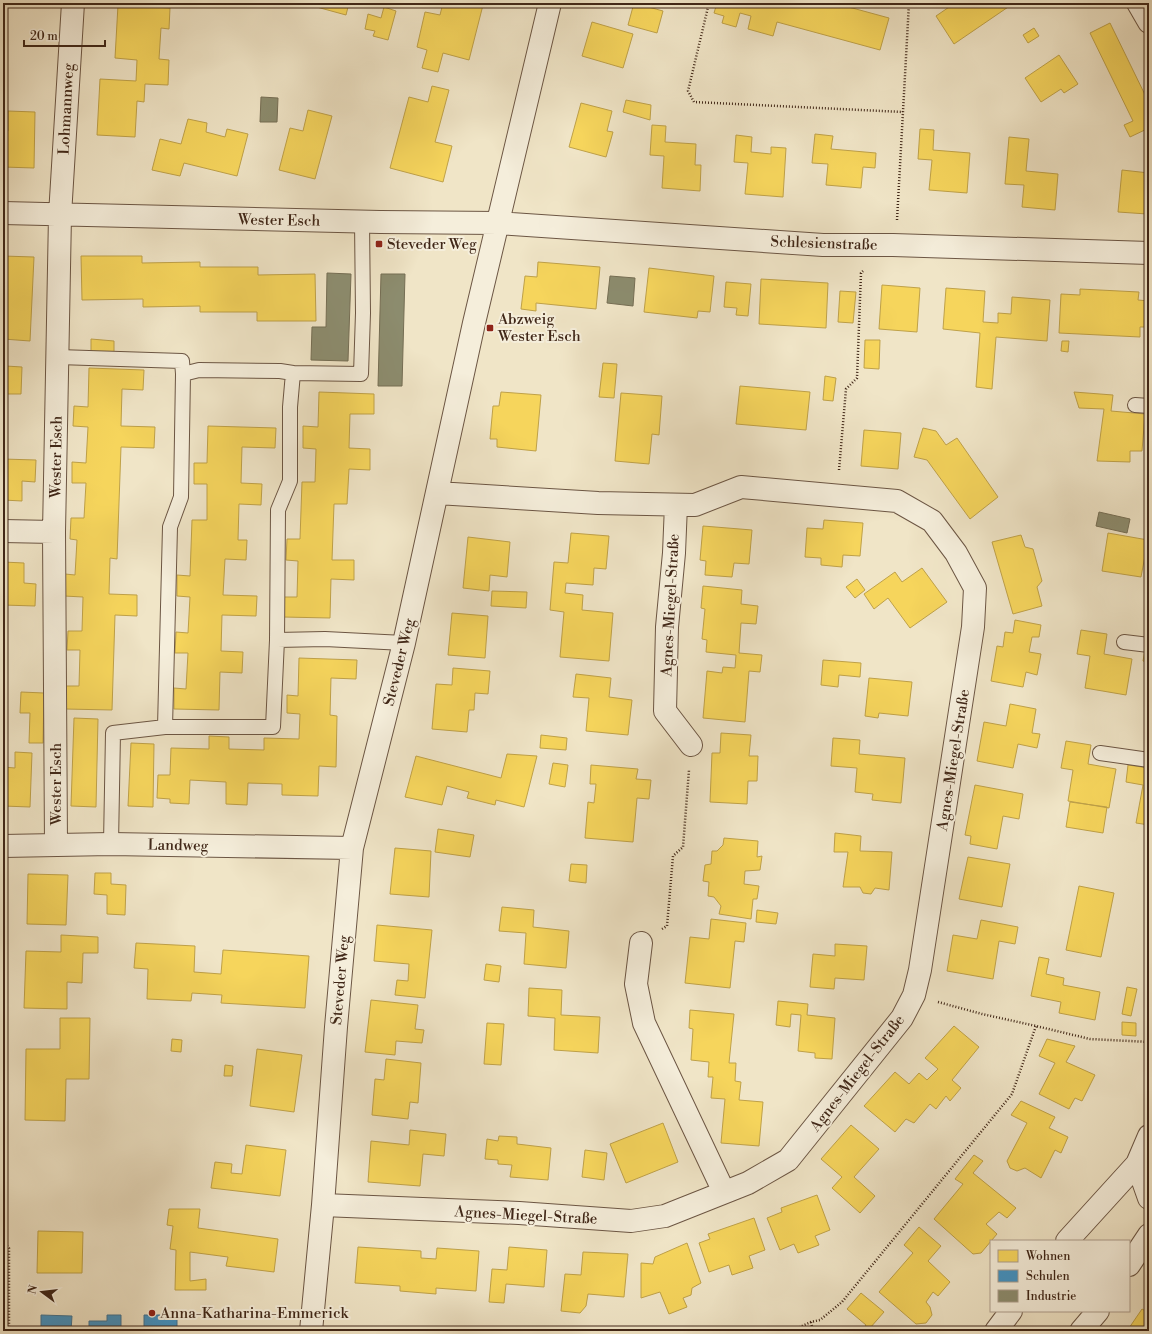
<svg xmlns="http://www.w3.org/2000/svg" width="1152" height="1334" viewBox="0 0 1152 1334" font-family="'Libre Bodoni',serif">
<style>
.homes{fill:#f6d55c;stroke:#bfa148}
.schools{fill:#4393c3;stroke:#427390}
.industry{fill:#8c8c6e;stroke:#756e54}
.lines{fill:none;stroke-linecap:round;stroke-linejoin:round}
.lane-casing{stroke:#6c5644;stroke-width:16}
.street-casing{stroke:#6c5644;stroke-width:24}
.path{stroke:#402718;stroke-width:2.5;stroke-dasharray:1 2;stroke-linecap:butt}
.lane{stroke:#f5eedb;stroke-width:14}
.street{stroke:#f5eedb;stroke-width:22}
.poi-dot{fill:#8f2418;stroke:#f5eedb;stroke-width:1.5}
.labels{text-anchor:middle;stroke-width:4;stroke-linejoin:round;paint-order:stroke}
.street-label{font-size:15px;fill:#402718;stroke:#f5eedb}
.poi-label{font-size:15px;fill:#402718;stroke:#f5eedb;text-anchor:start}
</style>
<rect width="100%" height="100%" fill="#f0e5c7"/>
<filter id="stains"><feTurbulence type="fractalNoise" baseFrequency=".005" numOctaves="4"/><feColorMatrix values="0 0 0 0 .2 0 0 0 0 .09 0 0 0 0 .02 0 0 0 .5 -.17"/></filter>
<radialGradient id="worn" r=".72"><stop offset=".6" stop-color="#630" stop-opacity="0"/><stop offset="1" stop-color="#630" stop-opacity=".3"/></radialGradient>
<path class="homes" d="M302,3H349L346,15Z
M443,3H475L483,5L469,60L443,53L438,72L422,68L427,50L417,47L425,12L440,15Z
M634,3L663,11L657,33L628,25Z
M717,3H834L889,18L880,50L777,22L773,36L748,29L751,16L740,13L736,27L722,23L724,16L714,13Z
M955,3H1014L954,44L936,16Z
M118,5L170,8L169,29L161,28L159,59L169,60L168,85L145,84L144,102L137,101L135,137L97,135L100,79L136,81L137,60L115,58Z
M384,7L396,11L388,40L373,36L375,31L365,29L368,14L381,18Z
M592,22L633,34L623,68L582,56Z
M1110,23L1149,103V128L1130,137L1124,125L1133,121L1090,33Z
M1034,28L1039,36L1028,43L1023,35Z
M1059,55L1078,84L1064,93L1061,89L1041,102L1025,78Z
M432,86L449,90L435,142L452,146L443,182L390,168L409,97L428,102Z
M626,100L651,105L650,120L623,112Z
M581,103L612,111L607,131L613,132L606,157L569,147Z
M308,110L332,116L315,179L279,170L290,128L303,131Z
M8,111L35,112L34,168L3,167V131H8Z
M188,119L207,123L206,132L225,137L227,129L248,134L237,176L184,163L180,176L152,170L160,139L181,144Z
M652,125L666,126L665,142L696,144L695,165H701L700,191L662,188L664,156L650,155Z
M920,129L934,130L933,150L970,153L967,193L929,190L932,160L918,159Z
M815,134L833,136L831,149L876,153L875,168L863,167L861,188L826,185L828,164L812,163Z
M736,135L752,137L751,152L771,154V147L786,148L783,197L745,194L748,163L734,162Z
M1009,137L1029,139L1026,171L1058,174L1055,210L1022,207L1024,185L1005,184Z
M1122,170L1149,173L1147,214L1118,212Z
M3,256L34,257L30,341L3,339Z
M81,256H142V263L200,262V267H258V275L315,274L316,321H257V312H200V306L143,307V299L82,300Z
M538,262L600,267L596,309L536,303V311L521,309L525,276L537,277Z
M649,268L714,276L710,312L698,311L697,318L644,312Z
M761,279L828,283L826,328L759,324Z
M726,282L751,284L748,316L736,315L737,308L724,307Z
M882,285L920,288L917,332L879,329Z
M946,288L985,291L983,322L998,323V313L1011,314L1012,297L1050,300L1047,341L996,337L992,389L976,387L980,333L943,329Z
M1080,289L1139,292L1138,300L1149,301V327H1140V337L1059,333L1061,294L1080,295Z
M840,291L856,292L853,323L838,322Z
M91,339L114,341V354L91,352Z
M865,340H880L879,369L864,368Z
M1062,341H1069L1068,352L1061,351Z
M603,363L617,364L614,398L599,397Z
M6,366L22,367L21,394H5Z
M89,368L144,370L143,390L122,389L121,426L155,427L154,448L121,447L117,559L110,558L109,594L137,595V616L115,615L112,710L65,709L66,686H79L80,650H67L68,631H82L83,597L64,596L65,574L75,575L77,540L70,539L71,518H84L86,483H72V462L86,463L88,427L73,426L74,406L88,407Z
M825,376L836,378L833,401L823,400Z
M740,386L810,392L806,430L736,424Z
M319,392L374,394V414H350L349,448L370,449V470L349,469L347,504H334L332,560H354V580L331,579L330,618L283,617L284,597H297L298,561L286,560L287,539H300L302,482H315L316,449L303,448V426L318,427Z
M501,392L541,395L536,451L497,447V439H490L493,406H499Z
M1074,392L1113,395L1111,411L1145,414L1142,451H1130V462L1097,461L1104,409L1079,408Z
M621,393L662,396L659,435L652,434L649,464L615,461Z
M208,426L276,428L275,448L242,447L241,483L262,484L261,505L239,504L238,540H247L246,560L225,559L223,595L257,596L256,616L222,615L221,651L243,652L242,673L220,672L219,710L174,709V688L186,689L188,653H175L176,632L188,633L190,597L177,596V575L190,576L192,520H207V484H194V463H207Z
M923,428L936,431L946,445L957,438L998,497L970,519L927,460L914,457Z
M864,430L901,433L898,469L861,466Z
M3,459L36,460L35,482L22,481V501L3,500Z
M824,520L863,523L860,556L843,555L842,567L821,565V558L805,557L807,528L823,529Z
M703,526L752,530L749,564L734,563L732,577L705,575L706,561L700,560Z
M571,533L609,536L606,569L594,568L593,585L566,583L565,593L583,595L582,610L613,613L609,661L560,657L564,612L550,610L554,562L568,563Z
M1108,533L1148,540L1141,577L1102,571Z
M1021,535L1025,547L1033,549L1042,581L1037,587L1042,606L1013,614L992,542Z
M468,537L510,542L507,577L490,575L489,591L463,588Z
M3,562L24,563V583L36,584L35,606L3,605Z
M922,568L947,602L910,628L888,598L874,609L864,594L895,572L902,582Z
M857,579L865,590L855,598L846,587Z
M703,586L742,590L741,604L758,606L756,624L741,623L739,653L762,655L760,672L749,671L745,722L703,718L707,671L722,673L723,667L735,668L736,655L706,652L707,640L702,639L705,609L701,608Z
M492,591L527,592L526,608L491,606Z
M452,613L488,616L485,658L448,655Z
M1015,620L1041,625L1039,637H1032L1029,652L1041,654L1037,675L1026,672L1023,687L991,681L997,646L1003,647L1005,632L1013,633Z
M1081,630L1107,634L1104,654L1132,659L1126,695L1085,688L1090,656L1077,654Z
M1145,650L1149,651V663L1143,661Z
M299,658L357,660L356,679L331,678L330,715L337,716L336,767L319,766L318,796L282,795V784L248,783L247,805L226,804V782L190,780L189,804L170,803V799L157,798L158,775H170L171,748L209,749V736L229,737V749L264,750V738L299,739L300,714L287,713V695L298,696Z
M823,660L861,663L860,677L839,675L838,687L821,685Z
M453,668L490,671L488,694L475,693L474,710H469L467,732L432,729L436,684L452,685Z
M576,674L611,678L609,697L632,700L628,735L586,731L589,698L573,697Z
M869,678L912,682L908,716L879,713L878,718L865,716Z
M21,692L44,693L43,743H29L30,713H20Z
M1010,704L1036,709L1032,733L1040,734L1037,748L1018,744L1013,768L977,761L984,722L1006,726Z
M74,718L98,719L96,807L71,806Z
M721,733L751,735L749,756H758L757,781H748L747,804L710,802L712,753H720Z
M541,735L567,738L566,750L540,748Z
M833,738L860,740L859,754L905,758L901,803L872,800L873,794L855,792L857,768L831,766Z
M1066,741L1091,745L1088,764L1116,769L1109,808L1068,801L1073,770L1061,768Z
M131,743L154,744L153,807L128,806Z
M15,752L32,753L30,807L3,806V767L15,768Z
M507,754L537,756L524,807L496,800L495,805L467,798L469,792L447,786L442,805L405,797L416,756L501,778Z
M553,763L568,765L565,787L549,784Z
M591,765L638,769L636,779L651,780L649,799L637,798L633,842L585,838L588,802L594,803L596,784H590Z
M1128,765L1149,768V825L1136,823L1143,785L1126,782Z
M975,785L1023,794L1019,819L1003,816L997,849L970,844L971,836L965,835Z
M1070,802L1107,807L1103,833L1066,827Z
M438,829L474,835L470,857L435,852Z
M835,833L861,836L860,851L892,852L889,890L875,888L871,894L863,893L860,887H843L848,852H834Z
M724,838L758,841L757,857L762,856L760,870L745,871L744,884L759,886L757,899H753L751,919L719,914L721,906L714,897L708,896L709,882L703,881L705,865L711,864L712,851H717L723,845Z
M395,848L431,851L429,897L390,894Z
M968,857L1010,864L1002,907L959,899Z
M571,864L587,865L586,883L569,881Z
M95,873H111V884L126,885L125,915L107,914V895L94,894Z
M28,874L68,875L66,925L27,924Z
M1079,886L1114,893L1101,957L1066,950Z
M502,907L534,910L533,927L569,931L566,968L524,964L526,933L499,931Z
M757,910L778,913L776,924L756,922Z
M711,919L746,923L744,942L735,941L730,988L685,983L690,937L709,939Z
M981,920L1018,927L1015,944L999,941L993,979L947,971L953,935L977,939Z
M377,925L432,930L425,998L395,995L397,980L408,981L409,964L374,961Z
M61,935L98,937V953H83L82,983L67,982V1009L24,1008L26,951L61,952Z
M136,943L195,946L194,972L221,974L223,950L309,956L305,1008L221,1003L222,995L192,993L191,1001L147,999L148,969L134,968Z
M835,944L867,946L864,980L835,978L834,989L810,987L813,954L835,956Z
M1039,957L1049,959L1046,974L1064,978L1063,985L1100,992L1095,1020L1059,1013L1061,1002L1031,996Z
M486,964L501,966L499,982L484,980Z
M1127,987L1137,989L1131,1016L1122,1014Z
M529,988L562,990L561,1015L600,1017L598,1053L554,1050L555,1018L528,1016Z
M371,1000L418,1005L415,1029L424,1030L422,1043L396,1041L395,1055L365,1052Z
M778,1001L808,1004L807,1015L835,1018L832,1059L815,1058V1053L798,1051L801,1015L791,1014L790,1027L776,1025Z
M690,1010L734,1014L729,1063H736L735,1081L741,1082L739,1100L763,1102L759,1146L721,1143L725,1099L711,1098L713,1077H708L709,1062L691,1060L693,1029L689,1028Z
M60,1018H90L89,1079H66L65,1121L25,1120L26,1049H60Z
M1122,1022L1136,1023V1036L1122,1035Z
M487,1023L504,1024L501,1065L484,1064Z
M954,1026L979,1047L952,1080L961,1088L950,1101L946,1096L936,1109L930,1104L914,1123L906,1119L895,1132L864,1106L895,1072L909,1084L919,1073L927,1080L938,1069L925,1058Z
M172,1039L182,1040L181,1052L171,1051Z
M1047,1039L1075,1046L1066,1062L1095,1075L1082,1101L1075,1098L1069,1109L1039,1094L1055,1063L1039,1056Z
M257,1049L302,1055L294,1112L250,1106Z
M386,1059L421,1063L418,1103L410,1102L408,1119L372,1115L375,1079L384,1080Z
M225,1065L233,1066L232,1076H224Z
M1021,1101L1055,1117L1049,1128L1068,1137L1061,1153L1055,1150L1041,1178L1025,1168L1017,1171L1010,1168L1007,1161L1027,1123L1011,1115Z
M663,1123L678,1162L626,1183L610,1144Z
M851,1125L879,1149L854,1177L875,1196L860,1213L832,1188L842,1177L821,1159Z
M410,1130L446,1134L444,1156L423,1154L420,1186L368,1182L371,1141L409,1145Z
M499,1136L517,1137V1144L551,1148L548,1180L510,1177L512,1165L498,1164V1160L485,1159L487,1139L498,1141Z
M246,1145L286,1150L280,1196L211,1188L215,1162L232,1164L231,1173L242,1174Z
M585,1150L607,1153L604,1180L582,1177Z
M974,1155L983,1161L973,1173L1016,1208L1007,1218L999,1212L986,1224L997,1234L981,1253L973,1254L934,1219L963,1184L955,1179Z
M817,1195L830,1230L815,1236L819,1245L798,1253L794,1244L780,1250L767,1218L782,1212L781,1208Z
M169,1209H200L198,1228L278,1239L274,1272L226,1266L228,1257L190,1252V1281L206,1279V1290H175L176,1250L170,1249L173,1226L167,1225Z
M754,1218L765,1250L749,1256L753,1268L732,1275L729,1265L709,1272L699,1243L710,1239L708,1234Z
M919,1227L941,1246L928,1261L950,1282L938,1296L933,1292L926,1302L930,1307L932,1315L926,1323L916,1324L879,1292L913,1253L904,1245Z
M38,1231L83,1232L82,1273H37Z
M687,1243L701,1283L692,1288L691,1295L683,1298L687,1307L669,1314L660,1292L641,1298V1263L653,1264L655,1257Z
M358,1247L421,1251V1258L436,1259L437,1248L479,1251L476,1291L436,1288V1294L400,1291V1286L355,1283Z
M509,1247L547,1250L544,1287L506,1284L504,1303L489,1302L492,1269L507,1270Z
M583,1252L628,1254L624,1297L588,1294L586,1306L580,1313L561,1311L565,1274L581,1275Z
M861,1293L884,1312L870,1328L874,1331H862L866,1325L847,1309Z
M1142,1309L1149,1313V1331H1127Z"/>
<path class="schools" d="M41,1315L72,1316L71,1331H41Z
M107,1315H121V1331H89V1321H107Z
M144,1315H177V1331H144Z"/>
<path class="industry" d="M261,97L278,98L277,122H260Z
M327,273L351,274L348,361L311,360L312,327H326Z
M381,274H405L402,386H378Z
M610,276L635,278L633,306L607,303Z
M1099,512L1130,519L1127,533L1096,526Z"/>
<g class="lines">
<g class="lane-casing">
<path id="lane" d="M58,357L182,361L183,374
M1135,405L1149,406
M277,640L325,639L404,643
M1124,642L1149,645
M165,727L170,527L181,497L183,374L199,370L280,371L293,373
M1100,753L1149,760
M111,844L113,733L165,727H273L277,640L278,510L290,481V407L293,373L361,374L363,313L362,221"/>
</g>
<g class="street-casing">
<path id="street" d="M1138,3L1149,22
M3,213L380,222L498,223L823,245H893L1149,253
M676,505L674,553L667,627L665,711L691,745
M3,531L54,532
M56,844L54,532L60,215L73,3
M3,846L111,844L352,848
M641,943L636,984L644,1023L724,1192
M1149,1136L1137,1164L1149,1198
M323,1205L519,1213L631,1221L665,1216L748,1183L788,1160L902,1018L914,995L920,970L973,627L975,588L956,553L932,521L897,501L741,487L695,505L598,503L437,493
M1067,1241L1137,1164
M1129,1265L1149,1235
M311,1331L323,1205L336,1027L352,848L404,643L474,323L550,3
M996,1331L1011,1311
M1081,1331L1098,1311"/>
</g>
<path class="path" d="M709,3L688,91L694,102L903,112
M897,220L909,3
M839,470L846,389L857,378L861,273L863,271
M662,929L667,926L673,856L683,847L689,770
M938,1002L982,1014L1036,1026L1090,1039L1149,1042
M3,1241L9,1248V1331
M811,1322L813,1331
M791,1331L811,1322L820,1320L842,1302L1012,1094L1036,1026"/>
<use href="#lane" class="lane"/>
<use href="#street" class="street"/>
</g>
<g class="poi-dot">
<rect x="375" y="240" width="8" height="8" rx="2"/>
<rect x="486" y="324" width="8" height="8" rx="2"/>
<circle cx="152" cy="1313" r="4"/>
</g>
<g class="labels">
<g class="street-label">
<text transform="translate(66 109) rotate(-87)" y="5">Lohmannweg</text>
<text transform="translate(279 220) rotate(1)" y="5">Wester Esch</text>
<text transform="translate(824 243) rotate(2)" y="5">Schlesienstraße</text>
<text transform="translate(56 457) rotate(-89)" y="5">Wester Esch</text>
<text transform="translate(670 605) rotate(-87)" y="5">Agnes-Miegel-Straße</text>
<text transform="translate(399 662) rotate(-76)" y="5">Steveder Weg</text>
<text transform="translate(953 760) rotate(-81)" y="5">Agnes-Miegel-Straße</text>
<text transform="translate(56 784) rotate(-90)" y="5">Wester Esch</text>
<text transform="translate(178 845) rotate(1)" y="5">Landweg</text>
<text transform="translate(340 980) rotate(-85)" y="5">Steveder Weg</text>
<text transform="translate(857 1073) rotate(-52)" y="5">Agnes-Miegel-Straße</text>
<text transform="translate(526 1215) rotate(3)" y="5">Agnes-Miegel-Straße</text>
</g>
<g class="poi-label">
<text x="387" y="249">Steveder Weg</text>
<text x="498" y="324">Abzweig<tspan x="498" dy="17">Wester Esch</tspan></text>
<text x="160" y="1318">Anna-Katharina-Emmerick</text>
</g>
</g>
<rect width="1152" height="1334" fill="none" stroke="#f0e5c7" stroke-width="16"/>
<rect x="4" y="4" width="1144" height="1326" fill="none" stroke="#402718" stroke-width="2"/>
<rect x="8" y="8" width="1136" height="1318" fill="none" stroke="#402718"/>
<rect x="990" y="1240" width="140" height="72" fill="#f5eedb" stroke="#ad9e8d"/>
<rect x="998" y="1250" width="20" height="12" fill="#f6d55c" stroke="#ad9e8d"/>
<text x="1026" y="1260" font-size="12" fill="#402718">Wohnen</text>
<rect x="998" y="1270" width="20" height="12" fill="#4393c3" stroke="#ad9e8d"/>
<text x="1026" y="1280" font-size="12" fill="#402718">Schulen</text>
<rect x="998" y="1290" width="20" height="12" fill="#8c8c6e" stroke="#ad9e8d"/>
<text x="1026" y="1300" font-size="12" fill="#402718">Industrie</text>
<g transform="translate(42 1292) rotate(285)" stroke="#f5eedb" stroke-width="3" paint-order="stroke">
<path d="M0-3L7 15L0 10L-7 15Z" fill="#402718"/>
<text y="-6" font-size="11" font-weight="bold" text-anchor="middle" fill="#402718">N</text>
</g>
<path d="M24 40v6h81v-6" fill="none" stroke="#402718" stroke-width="2"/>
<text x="30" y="40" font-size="12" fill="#402718" stroke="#f5eedb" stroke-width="3" paint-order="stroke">20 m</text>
<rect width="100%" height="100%" filter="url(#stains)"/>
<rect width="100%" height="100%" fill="url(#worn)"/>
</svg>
